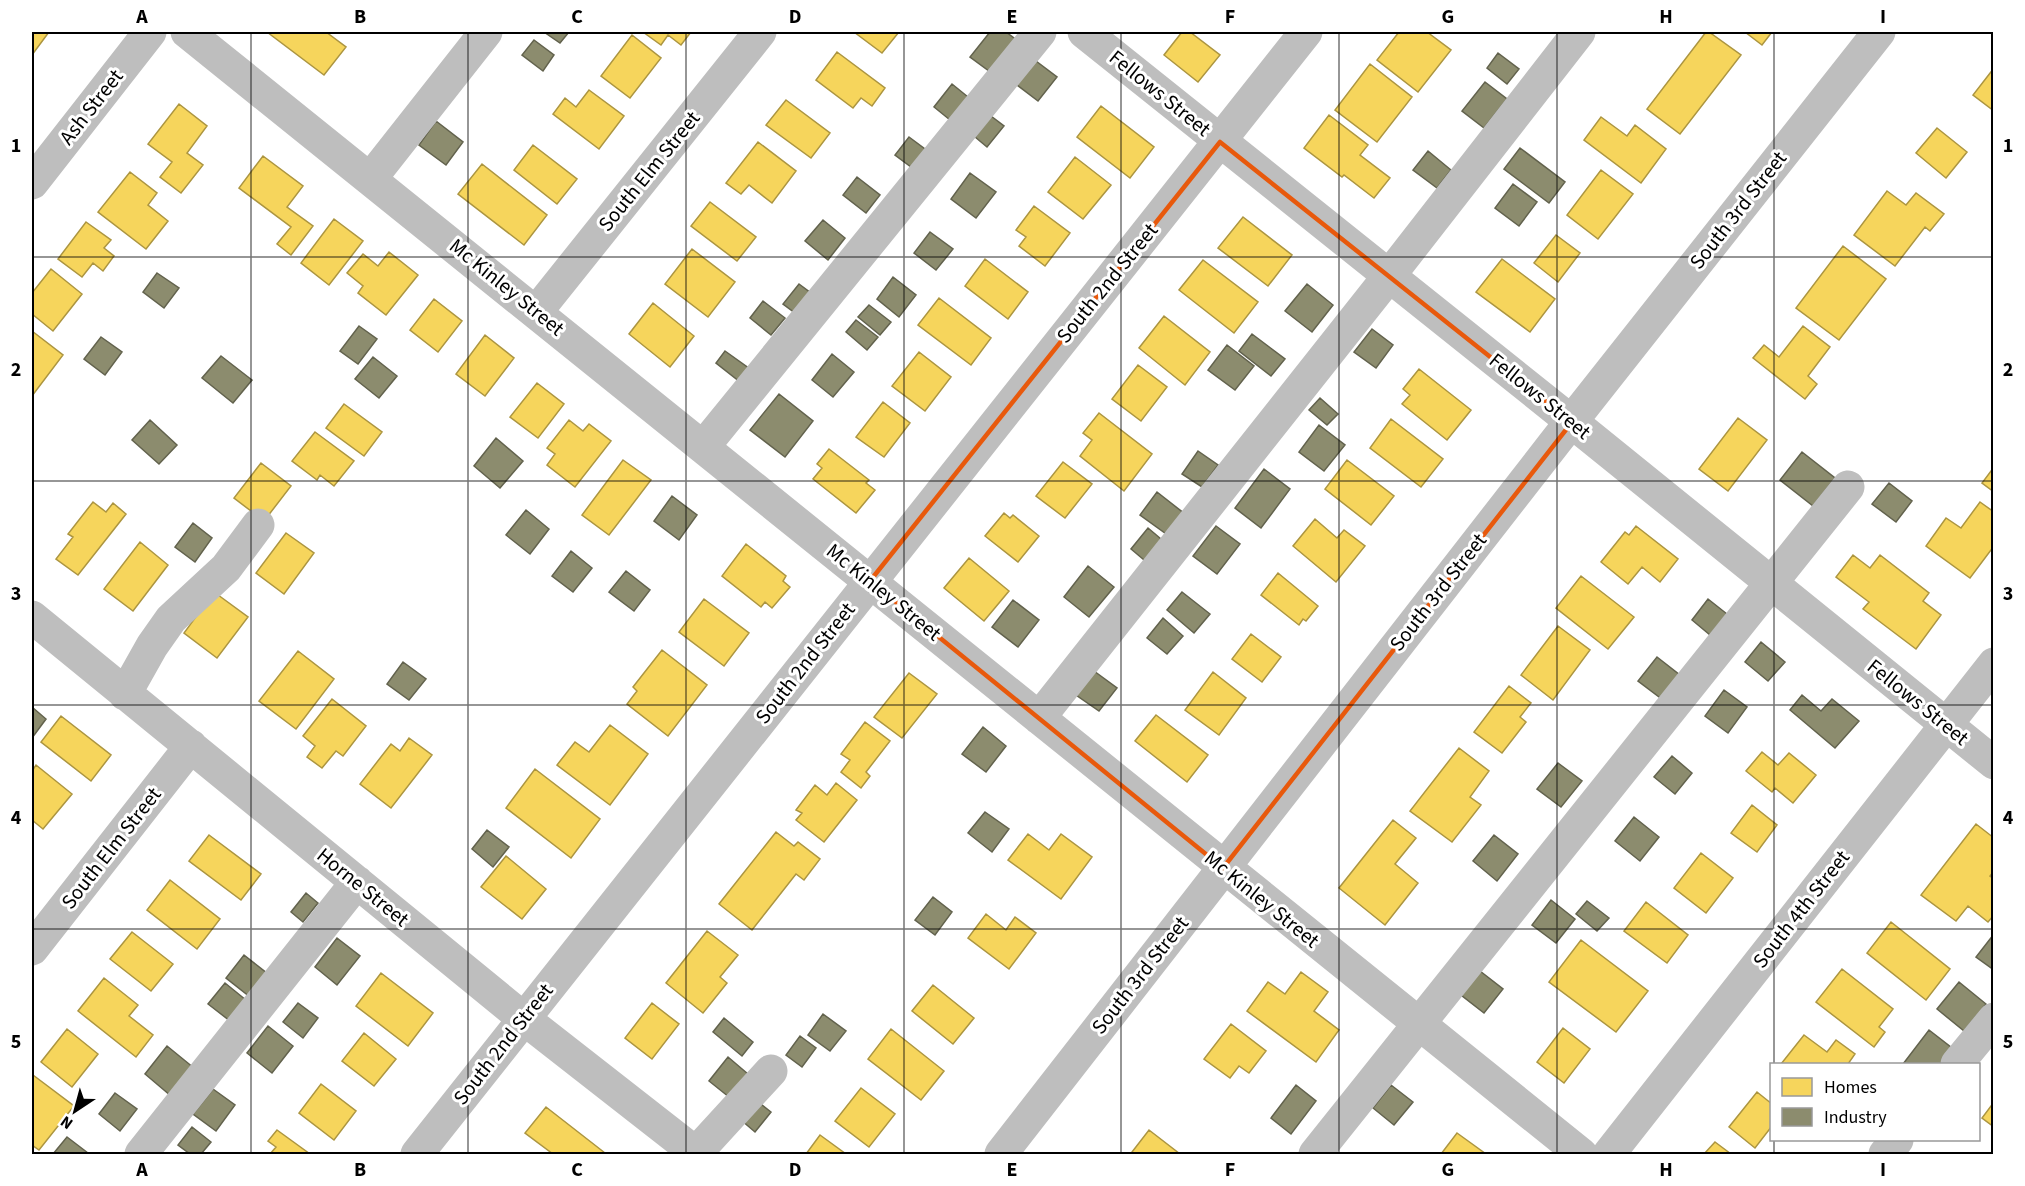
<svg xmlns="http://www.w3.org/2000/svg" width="2025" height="1186" viewBox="0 0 2025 1186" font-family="'Source Sans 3',sans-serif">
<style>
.homes{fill:#f6d55c;stroke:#ac9540;stroke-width:1.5}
.industry{fill:#8c8c6e;stroke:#62624d;stroke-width:1.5}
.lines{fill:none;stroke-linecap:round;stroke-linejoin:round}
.minor{stroke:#bebebe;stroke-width:33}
.marked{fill:none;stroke:#e8590c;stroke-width:4.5;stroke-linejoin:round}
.grid{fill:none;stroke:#000;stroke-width:1.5;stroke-opacity:0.55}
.labels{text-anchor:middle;stroke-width:6;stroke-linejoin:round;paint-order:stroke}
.street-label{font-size:21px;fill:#000;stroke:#fff}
.neatline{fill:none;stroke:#000;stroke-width:2}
.grid-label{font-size:20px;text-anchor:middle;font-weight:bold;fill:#000}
</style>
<rect width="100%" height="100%" fill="#fff"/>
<path class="homes" d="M32,32H49L32,55Z
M267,32H326L346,47L324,75Z
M643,32H691L681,45L668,35L661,45Z
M854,32H899L882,53Z
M1182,32H1190L1220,55L1198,82L1164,55Z
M1399,32H1427L1451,50L1418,92L1377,60Z
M1706,32H1709L1741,55L1680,134L1647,109Z
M1745,32H1772L1762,45Z
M632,35L661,58L630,98L601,76Z
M837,52L885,88L872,106L861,98L853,108L816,80Z
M1370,64L1412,97L1377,142L1335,110Z
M1994,68V111L1973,95Z
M589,90L624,116L599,149L553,114L565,98L576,107Z
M786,100L830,133L811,158L766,125Z
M179,104L207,126L187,153L203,165L181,193L160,177L172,162L148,144Z
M1101,106L1154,147L1130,178L1077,137Z
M1329,115L1368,145L1360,155L1390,178L1374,198L1344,175L1342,177L1304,148Z
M1601,117L1627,136L1635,125L1666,149L1641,183L1584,140Z
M1937,128L1967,152L1946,178L1916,153Z
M758,142L796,171L772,203L749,185L741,194L726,183Z
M533,145L577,179L557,204L514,170Z
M263,156L303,186L287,207L313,226L291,255L277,244L291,227L239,188Z
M1075,157L1111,185L1083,219L1048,192Z
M482,164L547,215L524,245L458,194Z
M1601,170L1633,194L1598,239L1567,215Z
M130,172L157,193L148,205L168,221L146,249L98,212Z
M1887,191L1906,205L1916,193L1944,214L1930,231L1925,227L1895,266L1854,235Z
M710,202L756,237L737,261L691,226Z
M1034,206L1070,233L1045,266L1019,246L1026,237L1016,230Z
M1243,217L1292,255L1268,286L1218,248Z
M334,219L363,241L329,285L301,263Z
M86,222L111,240L104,248L114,256L103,271L93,263L82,277L58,259Z
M1556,235L1580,253L1558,282L1534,263Z
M1843,246L1886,279L1839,340L1796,308Z
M692,249L735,282L708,317L665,284Z
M389,252L418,275L386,315L358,293L363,286L347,273L363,254L378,266Z
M985,259L1028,292L1008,319L965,286Z
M1502,259L1555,299L1530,332L1476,292Z
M1203,260L1258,302L1234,333L1179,290Z
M51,269L82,294L53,331L32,314V293Z
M939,298L991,338L971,365L918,325Z
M434,299L462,321L438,352L410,330Z
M653,303L694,336L670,367L629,334Z
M1164,316L1210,352L1185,385L1139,348Z
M1803,326L1830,347L1808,376L1817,384L1805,399L1753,358L1764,345L1779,357Z
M32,331L63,355L32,396Z
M485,335L514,358L485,396L456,374Z
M919,352L951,377L925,411L892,386Z
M1138,365L1167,387L1141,421L1112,399Z
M1419,369L1471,410L1447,440L1402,404L1410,395L1403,389Z
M537,383L564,404L538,438L510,417Z
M883,402L910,423L884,457L856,437Z
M344,404L382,432L364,456L326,428Z
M1099,413L1152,454L1124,491L1080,456L1092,440L1083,433Z
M1738,418L1767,440L1728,491L1699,469Z
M1391,419L1443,459L1421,487L1370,448Z
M569,420L583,431L589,424L611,441L575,487L547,465L555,454L547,448Z
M315,432L354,461L334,486L320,475L317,480L292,461Z
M829,449L869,480L866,483L875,490L856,513L813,479L822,468L817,464Z
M623,460L651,480L609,535L582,515Z
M1347,460L1394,496L1371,525L1325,489Z
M1063,462L1092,484L1065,518L1036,496Z
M261,463L291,486L264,521L234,498Z
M1994,467V492L1982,483Z
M93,502L106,512L113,503L126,514L78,575L56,559L73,537L68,534Z
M1980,502L1994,512V546L1970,578L1926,546L1946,518L1961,528Z
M1004,513L1010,518L1013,515L1039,536L1018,562L985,536Z
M1315,519L1337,538L1344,530L1365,546L1336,582L1293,546Z
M1636,526L1678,559L1660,582L1642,567L1628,584L1601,562L1625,532L1629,535Z
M286,533L314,553L284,594L256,573Z
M140,542L168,565L133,611L104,589Z
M746,544L786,576L783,581L790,587L772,608L765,602L761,607L722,576Z
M1853,555L1870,568L1880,555L1929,593L1923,601L1941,615L1916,649L1863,609L1869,602L1836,577Z
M969,558L1009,591L984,621L944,588Z
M1278,573L1318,606L1306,621L1303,619L1299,625L1261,595Z
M1581,576L1634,617L1608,649L1556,608Z
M214,592L248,617L217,658L184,633Z
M704,599L749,633L724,666L679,632Z
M1558,626L1590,650L1553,700L1521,675Z
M1251,634L1281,657L1262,682L1232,659Z
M662,650L707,685L668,736L627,704L637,691L633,687Z
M298,651L334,679L296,729L259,701Z
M1213,672L1246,698L1219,735L1185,710Z
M909,673L937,694L902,738L874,717Z
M1509,686L1531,703L1520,717L1526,722L1502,753L1474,732Z
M332,699L366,726L343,756L336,751L322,768L307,757L315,746L303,736Z
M1156,715L1208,755L1187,782L1135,741Z
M61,716L111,755L91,781L41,742Z
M865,722L890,741L866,772L870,776L861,788L841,772L850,760L841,754Z
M610,725L648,754L610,805L557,765L575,742L589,752Z
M409,738L432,755L391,808L360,784L391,744L400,751Z
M1459,748L1489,771L1470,797L1481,805L1452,842L1410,811Z
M1762,752L1778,765L1789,753L1816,775L1793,803L1775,788L1772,792L1746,771Z
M36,765L72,794L43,829L32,820V771Z
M535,769L600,819L571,858L506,808Z
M836,783L857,800L824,842L796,820L802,813L796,810L815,785L827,795Z
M1752,805L1777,825L1757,852L1731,833Z
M1393,820L1416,838L1395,864L1418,883L1385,925L1339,888Z
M1976,824L1994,838V871L1990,876L1994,879V915L1988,922L1968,906L1956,921L1921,895Z
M776,832L794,846L798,842L820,859L804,880L796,874L752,930L719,904Z
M1028,834L1049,850L1061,834L1092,857L1061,899L1008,860Z
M209,835L261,874L241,900L189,861Z
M1701,853L1733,878L1706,913L1674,888Z
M506,856L546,889L522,919L481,887Z
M170,880L220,919L197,949L147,910Z
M1646,902L1688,935L1667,963L1624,931Z
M986,914L1006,930L1015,917L1036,933L1009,969L968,938Z
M1891,922L1950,969L1926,1000L1867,953Z
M707,931L738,955L720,977L727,983L703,1013L666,983Z
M132,932L173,964L151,991L110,959Z
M1581,940L1648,991L1616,1032L1549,982Z
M1842,969L1893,1009L1879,1027L1885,1032L1874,1047L1816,1002Z
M1301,972L1328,992L1314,1011L1339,1030L1316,1062L1247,1011L1268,982L1285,994Z
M381,973L433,1013L408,1046L356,1006Z
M104,978L138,1005L129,1016L153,1035L136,1057L78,1011Z
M933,985L974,1018L953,1044L912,1011Z
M652,1003L679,1024L652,1059L625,1038Z
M1231,1024L1266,1051L1249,1073L1239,1066L1230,1078L1204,1059Z
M1563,1028L1590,1049L1564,1083L1537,1062Z
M67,1029L98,1054L72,1087L41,1062Z
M891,1029L944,1071L921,1100L868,1059Z
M364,1033L396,1059L374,1086L342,1061Z
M1804,1035L1827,1052L1836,1040L1855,1054L1848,1064H1781Z
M33,1075L74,1106L39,1150L32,1145V1077Z
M321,1084L356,1111L334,1140L299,1113Z
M861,1088L895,1114L869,1147L835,1121Z
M1757,1092L1772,1104V1126L1755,1148L1729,1127Z
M1994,1102V1127L1982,1118Z
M546,1107L605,1153L604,1154H553L525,1133Z
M277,1130L310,1154H270L276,1147L268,1141Z
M1149,1130L1180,1154H1136L1132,1152Z
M1457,1133L1486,1154H1441Z
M820,1135L846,1154H806Z
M1715,1142L1731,1154H1704Z"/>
<path class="industry" d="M544,32H569L560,43Z
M990,32H1006L1018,41L993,74L970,57Z
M534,40L554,55L543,71L522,55Z
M1498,53L1519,69L1507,84L1487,68Z
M1032,58L1057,77L1038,101L1013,82Z
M1485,82L1507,99L1484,128L1462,111Z
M952,84L973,101L955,124L934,107Z
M991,116L1004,126L987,147L975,137Z
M436,121L463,142L446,165L419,145Z
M909,137L929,152L915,170L895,155Z
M1520,148L1565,182L1549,203L1504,169Z
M1428,151L1451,170L1437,188L1413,170Z
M970,173L996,192L976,218L951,199Z
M857,177L880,195L866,213L843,195Z
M1513,184L1537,202L1519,226L1495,208Z
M823,220L845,238L828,260L805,241Z
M930,232L953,249L936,270L914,253Z
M157,273L179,288L164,308L143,292Z
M893,277L916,295L899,317L877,299Z
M799,284L815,296L799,316L783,304Z
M1307,284L1333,305L1312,332L1285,311Z
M763,301L785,318L771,335L750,318Z
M869,305L891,322L880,335L858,317Z
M856,320L878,337L867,350L846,332Z
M359,326L377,339L358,364L340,351Z
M1372,329L1393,345L1376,368L1354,352Z
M1252,334L1285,359L1271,376L1239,351Z
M101,337L122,352L105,375L84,359Z
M1227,345L1254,366L1235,390L1208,370Z
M725,351L750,369L740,382L716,363Z
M832,354L854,372L833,397L812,380Z
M221,356L252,380L233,403L202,378Z
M373,357L397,376L379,398L355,379Z
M779,394L813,421L785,457L750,430Z
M1320,398L1338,414L1327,425L1309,410Z
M150,420L177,445L159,464L132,440Z
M1319,425L1345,445L1324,471L1299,452Z
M496,438L523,461L500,488L474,466Z
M1198,451L1218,465L1202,487L1182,474Z
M1802,452L1835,478L1813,506L1780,480Z
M1264,469L1290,489L1261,528L1235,508Z
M1889,483L1912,501L1896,522L1872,504Z
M1157,492L1185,514L1169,536L1140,515Z
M672,496L697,515L679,540L654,521Z
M526,510L549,529L530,554L506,535Z
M193,523L212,538L195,562L175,547Z
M1216,526L1240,544L1217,574L1193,556Z
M1148,528L1167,544L1150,565L1131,549Z
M571,551L592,568L573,592L552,576Z
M1088,566L1114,587L1089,617L1064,597Z
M626,571L650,590L634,611L609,592Z
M1182,592L1210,614L1194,633L1167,610Z
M1708,599L1727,614L1710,635L1692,620Z
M1013,600L1039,620L1018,647L992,627Z
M1163,618L1183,636L1167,654L1147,638Z
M1761,642L1785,662L1768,681L1745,662Z
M1657,657L1685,679L1667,703L1638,681Z
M403,662L426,679L409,700L387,684Z
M1094,671L1117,688L1099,711L1076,695Z
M1724,690L1747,707L1728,733L1705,716Z
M1802,695L1821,711L1832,699L1859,721L1835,748L1790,710Z
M32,707L46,719L32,738Z
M983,727L1006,746L986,772L962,754Z
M1672,756L1692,773L1675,794L1654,777Z
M1558,763L1582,781L1561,807L1537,789Z
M985,812L1009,829L992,852L968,833Z
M1634,817L1659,837L1640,861L1615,841Z
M487,830L509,847L493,867L472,849Z
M1494,835L1518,854L1497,881L1473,861Z
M306,893L318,903L303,922L291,912Z
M933,897L952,912L935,935L915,920Z
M1551,900L1575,919L1556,943L1532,925Z
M1587,901L1609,918L1597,931L1576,914Z
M1994,934V970L1976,957Z
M337,938L360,956L337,985L315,967Z
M244,955L268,974L250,997L226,978Z
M1480,971L1503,989L1484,1013L1461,995Z
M1959,982L1986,1004L1964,1031L1937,1009Z
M225,983L246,1000L230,1021L208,1004Z
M298,1003L318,1018L303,1038L283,1022Z
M823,1014L846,1031L830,1051L808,1035Z
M724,1018L753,1042L742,1056L713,1032Z
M268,1026L293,1046L272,1073L247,1053Z
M1929,1030L1952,1048L1940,1064H1903Z
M800,1036L816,1048L802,1067L786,1055Z
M167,1046L194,1068L171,1096L145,1074Z
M728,1057L748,1074L729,1097L709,1081Z
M1296,1085L1316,1101L1291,1134L1271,1118Z
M1391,1085L1413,1102L1394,1125L1373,1108Z
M213,1089L235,1105L216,1131L193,1114Z
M115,1093L137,1109L120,1131L99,1114Z
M757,1101L771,1112L755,1132L741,1120Z
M192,1127L211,1142L201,1154H190L178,1145Z
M67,1137L88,1153L87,1154H53Z"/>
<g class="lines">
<path class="minor" d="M187,32C653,404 1115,782 1581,1154
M1084,32L1572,422L1994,763
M371,178L486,32
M32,183L150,32
M537,311L760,32
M704,446L1040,32
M32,617L523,1018L697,1154
M125,694L152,646L171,619L226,568L258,525
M1039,718L1389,276L1579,32
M32,949L191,746
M1957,1064L1994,1019
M141,1154L357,882
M417,1154L1306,32
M695,1154L771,1071
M1001,1154L1556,441L1879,32
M1315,1154L1848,487
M1609,1154L1994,664
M1885,1154L1897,1140"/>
</g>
<path class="marked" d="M1220,142L1572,422L1223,868L870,581Z"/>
<path class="grid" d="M251,32V1154M468,32V1154M686,32V1154M904,32V1154M1121,32V1154M1339,32V1154M1557,32V1154M1774,32V1064M32,257H1994M32,481H1994M32,705H1994M32,929H1994M1774,1140V1154"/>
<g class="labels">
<g class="street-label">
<text transform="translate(1160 93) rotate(39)" y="7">Fellows Street</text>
<text transform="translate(91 107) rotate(-52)" y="7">Ash Street</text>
<text transform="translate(649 171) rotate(-51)" y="7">South Elm Street</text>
<text transform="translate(1738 210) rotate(-52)" y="7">South 3rd Street</text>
<text transform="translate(1107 283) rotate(-51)" y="7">South 2nd Street</text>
<text transform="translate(507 287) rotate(39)" y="7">Mc Kinley Street</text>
<text transform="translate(1540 396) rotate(39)" y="7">Fellows Street</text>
<text transform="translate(884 592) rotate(39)" y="7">Mc Kinley Street</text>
<text transform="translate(1438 592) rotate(-52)" y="7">South 3rd Street</text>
<text transform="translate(805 663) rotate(-52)" y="7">South 2nd Street</text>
<text transform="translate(1918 702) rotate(39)" y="7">Fellows Street</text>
<text transform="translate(111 848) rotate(-52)" y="7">South Elm Street</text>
<text transform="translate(363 887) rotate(39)" y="7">Horne Street</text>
<text transform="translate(1262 899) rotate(39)" y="7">Mc Kinley Street</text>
<text transform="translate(1801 909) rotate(-52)" y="7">South 4th Street</text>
<text transform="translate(1140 975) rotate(-52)" y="7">South 3rd Street</text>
<text transform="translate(503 1044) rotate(-52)" y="7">South 2nd Street</text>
</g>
</g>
<rect width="2025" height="1186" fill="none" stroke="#ffffff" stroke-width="66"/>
<rect x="1770" y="1063" width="210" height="78" fill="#ffffff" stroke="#999999" stroke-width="1.5"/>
<rect x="1782" y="1078" width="30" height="18" fill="#f6d55c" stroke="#999999" stroke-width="1.5"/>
<text x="1824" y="1093" font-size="18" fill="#000000">Homes</text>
<rect x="1782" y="1108" width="30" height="18" fill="#8c8c6e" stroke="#999999" stroke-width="1.5"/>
<text x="1824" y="1123" font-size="18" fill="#000000">Industry</text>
<g transform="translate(75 1111) rotate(216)" stroke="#ffffff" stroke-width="4.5" paint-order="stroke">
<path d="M0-4.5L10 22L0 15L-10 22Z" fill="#000000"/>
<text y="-9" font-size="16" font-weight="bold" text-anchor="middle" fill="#000000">N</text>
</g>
<rect x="33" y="33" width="1959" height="1120" class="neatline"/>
<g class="grid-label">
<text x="142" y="23">A</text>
<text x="360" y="23">B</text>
<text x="577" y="23">C</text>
<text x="795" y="23">D</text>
<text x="1012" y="23">E</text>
<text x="1230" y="23">F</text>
<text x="1448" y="23">G</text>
<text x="1666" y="23">H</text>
<text x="1883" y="23">I</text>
<text x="16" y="152">1</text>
<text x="2008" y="152">1</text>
<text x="16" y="376">2</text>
<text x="2008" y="376">2</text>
<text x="16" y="600">3</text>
<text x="2008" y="600">3</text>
<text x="16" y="824">4</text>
<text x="2008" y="824">4</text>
<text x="16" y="1048">5</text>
<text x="2008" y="1048">5</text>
<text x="142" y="1176">A</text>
<text x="360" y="1176">B</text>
<text x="577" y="1176">C</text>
<text x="795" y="1176">D</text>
<text x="1012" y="1176">E</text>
<text x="1230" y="1176">F</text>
<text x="1448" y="1176">G</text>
<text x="1666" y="1176">H</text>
<text x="1883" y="1176">I</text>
</g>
</svg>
